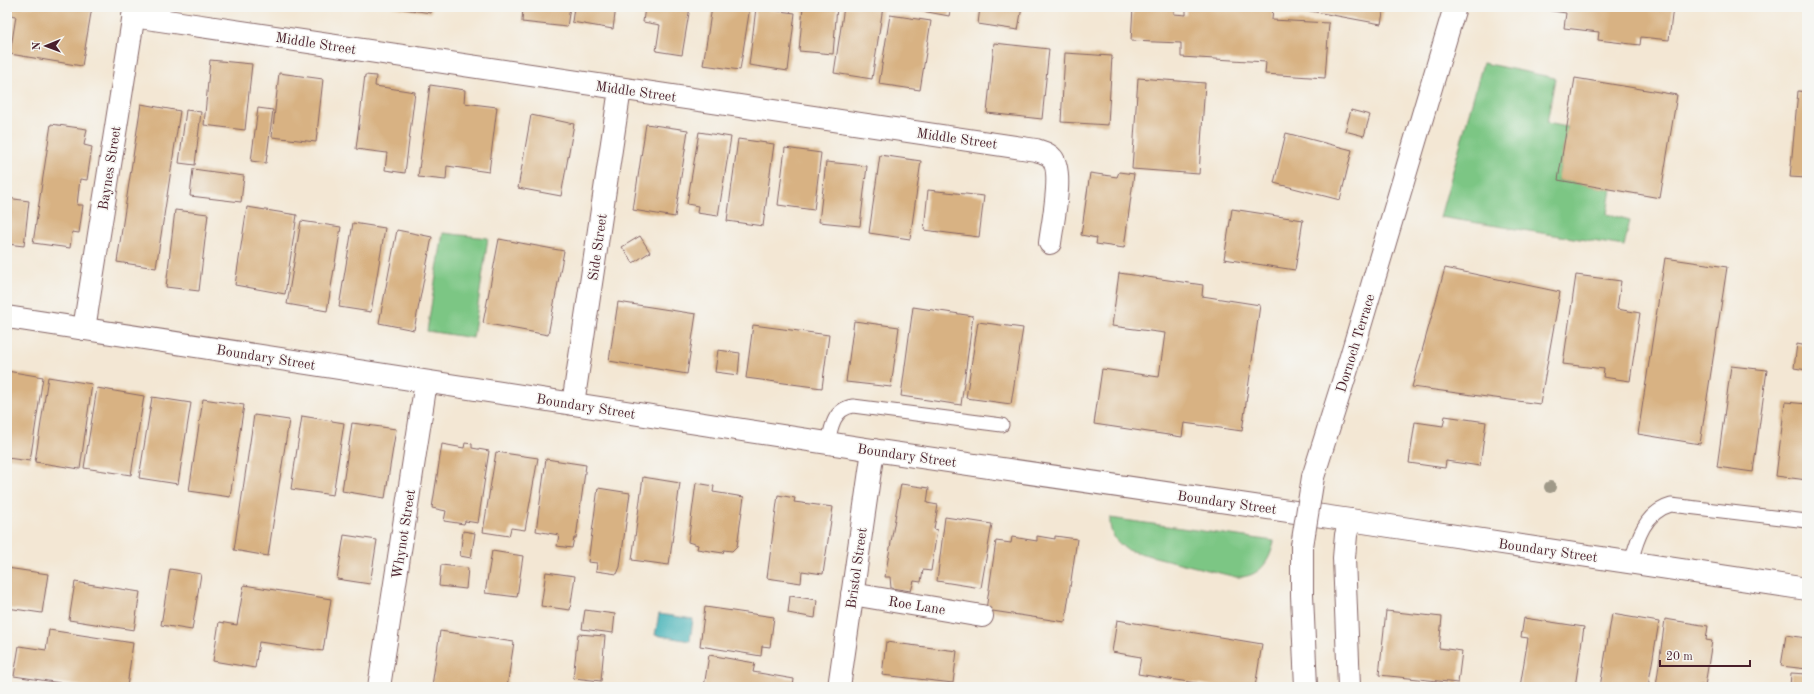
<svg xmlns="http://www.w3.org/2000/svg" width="1814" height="694" viewBox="0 0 1814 694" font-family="'Old Standard TT',serif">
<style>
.green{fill:#7bc684;stroke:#627258}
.water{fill:#3fb0b6;stroke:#446870}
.building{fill:#d8b283}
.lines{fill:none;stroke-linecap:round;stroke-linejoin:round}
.service-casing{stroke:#856566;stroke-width:15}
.minor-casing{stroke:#856566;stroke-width:24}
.tertiary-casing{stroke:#856566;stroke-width:24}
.service{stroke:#fff;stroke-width:13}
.minor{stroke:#fff;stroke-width:22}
.tertiary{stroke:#fff;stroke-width:22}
.tertiary-bridge-casing{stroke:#856566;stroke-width:24;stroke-linecap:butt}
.tertiary-bridge{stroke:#fff;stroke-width:22}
.tree{fill:#9f9988}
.labels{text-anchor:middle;stroke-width:3;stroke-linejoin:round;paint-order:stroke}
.street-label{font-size:14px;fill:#4a1f2b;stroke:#f6f6f2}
</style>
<rect width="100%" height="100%" fill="#f6f6f2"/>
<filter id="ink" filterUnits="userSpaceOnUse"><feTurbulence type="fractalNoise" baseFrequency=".025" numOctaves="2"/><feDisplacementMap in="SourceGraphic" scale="8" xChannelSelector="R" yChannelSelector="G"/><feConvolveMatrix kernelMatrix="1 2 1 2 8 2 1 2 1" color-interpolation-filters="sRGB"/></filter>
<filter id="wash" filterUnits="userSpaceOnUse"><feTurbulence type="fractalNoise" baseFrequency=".012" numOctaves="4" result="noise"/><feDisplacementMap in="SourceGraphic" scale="16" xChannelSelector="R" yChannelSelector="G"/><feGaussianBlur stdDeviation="0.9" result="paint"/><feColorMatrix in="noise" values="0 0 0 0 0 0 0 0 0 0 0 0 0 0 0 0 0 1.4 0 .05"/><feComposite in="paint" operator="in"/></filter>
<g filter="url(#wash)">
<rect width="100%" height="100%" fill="#f3e7d4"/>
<path class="green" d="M1483,63L1555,78L1547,123L1567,127L1558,180L1611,189L1607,214L1630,220L1624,246L1440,217Z
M443,233L488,238L473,338L427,331Z
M1110,518L1274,541C1270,562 1259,578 1236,577L1127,550C1115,541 1109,533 1110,518Z"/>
<path class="water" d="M659,614L693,619L690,641L655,635Z"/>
<g id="blocks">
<path class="building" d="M7,7H92L82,66L10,54L16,16L7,15Z
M391,7H432L431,13Z
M477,7H495L494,10Z
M523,7H570L567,27L522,22Z
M574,7H616L613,29L572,22Z
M645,7H690L682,55L656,51L660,25L643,22Z
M712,7H750L740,70L703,65Z
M803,7H837L833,54L799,51Z
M844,7H883L872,79L834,73Z
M901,7H951L949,16Z
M980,7H1022L1018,30L978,24Z
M1133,7H1174V14L1186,15V7H1273L1272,20L1329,23L1325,78L1265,74L1266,62L1181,57V43L1131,41Z
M1306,7H1384L1381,24L1305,10Z
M1526,7H1673L1669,40L1641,37L1640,45L1598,40L1599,32L1564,28L1566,13Z
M756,8L795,13L788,71L749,65Z
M890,15L931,21L920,90L879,84Z
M994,43L1049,49L1042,119L987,113Z
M1065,53L1112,56L1108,125L1061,122Z
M210,60L252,64L245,130L204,125Z
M279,73L323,79L316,142L272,137Z
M365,75L376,76L375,86L415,92L405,173L385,170L387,153L356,149Z
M1138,78L1205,83L1199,174L1132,169Z
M1575,78L1677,95L1660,198L1558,180Z
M430,85L465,90L464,103L497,107L489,172L447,166L446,180L418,177Z
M1798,91L1807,92V178L1790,177Z
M141,104L180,111L156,268L117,262Z
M258,108L273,110L266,163L251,161Z
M186,110L201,112L195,165L179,163Z
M1351,110L1370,115L1364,136L1345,131Z
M531,115L574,124L561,196L518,188Z
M51,124L87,129L84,145L92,147L87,180L80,179L77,205H83L79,233L72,232L70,248L33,243Z
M646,124L688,130L675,217L633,210Z
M699,132L731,137L718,216L697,213L698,206L687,204Z
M1286,133L1352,150L1340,200L1274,183Z
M738,139L774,144L763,226L727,221Z
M785,148L821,153L814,210L778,205Z
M880,155L921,161L910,239L869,233Z
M826,162L867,166L860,226L819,222Z
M193,169L244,176L241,202L190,196Z
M1119,172L1134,174L1124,248L1096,244L1097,238L1081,235L1090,173L1117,177Z
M928,190L984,196L979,237L924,230Z
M7,198L29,201L24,246L7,244Z
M247,207L297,215L285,294L235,285Z
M1232,209L1303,220L1295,270L1224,259Z
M175,210L208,214L199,291L166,287Z
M301,221L341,227L327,311L287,304Z
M353,223L385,228L371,312L339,307Z
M397,230L432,237L414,330L379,323Z
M640,236L650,252L633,263L622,247Z
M499,239L564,251L548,335L483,323Z
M1665,258L1727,267L1700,444L1638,434Z
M1445,268L1560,292L1540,404L1412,387Z
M1119,273L1203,285L1202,296L1260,305L1242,431L1184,423L1182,437L1094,424L1102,369L1159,377L1165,333L1112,326Z
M1576,275L1621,281L1617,309L1640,313L1630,381L1603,377L1604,369L1563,364Z
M618,302L696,314L687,374L609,361Z
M913,307L973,316L961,405L901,396Z
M854,321L899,327L891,387L846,382Z
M978,322L1023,328L1011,404L966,398Z
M753,325L829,335L822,388L746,378Z
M1797,344L1807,346V370L1794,368Z
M718,350L740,353L738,375L715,372Z
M1731,366L1767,370L1753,472L1717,467Z
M7,371L43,377L30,461L7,458Z
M48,377L92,384L80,469L35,462Z
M97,388L144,396L131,475L84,468Z
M152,397L191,403L178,484L139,478Z
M203,399L244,405L230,497L189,491Z
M1785,402L1807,404V480L1776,476Z
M254,415L289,420L268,556L234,550Z
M302,416L344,423L333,495L291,489Z
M1445,416L1486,422L1480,466L1446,461L1445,468L1409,463L1415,422L1443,426Z
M352,423L396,429L385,498L342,491Z
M465,443L472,444V448L489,451L478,523L465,521L464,524L444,521L446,511L432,508L442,444L464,448Z
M496,452L538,458L525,530L511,528L509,536L483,532Z
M546,459L586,465L576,538H574L572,548L557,546L559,535L536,531Z
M643,477L680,483L669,565L632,560Z
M696,483L714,486L713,492L744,497L737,546L732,551L724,550L723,553L697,549L698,545L688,542Z
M901,484L929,488L927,503L938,505L934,529L937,530L931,571L923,570L921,582L914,581L911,591L891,588L890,577H885Z
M598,488L630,493L620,567L617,574L596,571L597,563L588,562Z
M778,495L795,498L794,502L833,507L823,574L802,571L801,583L767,578Z
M945,517L992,524L981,588L937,581Z
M463,531L475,533L471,558L460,556Z
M344,535L377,540L370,584L337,579Z
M1037,536L1055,539V536L1077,539L1065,622L986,610L996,541L1011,543L1012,537L1037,541Z
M492,551L523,556L517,597L485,593Z
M441,565L468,568L466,589L439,586Z
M7,568L48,574L42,613L7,608Z
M170,569L201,574L192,630L161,625Z
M546,572L575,576L570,610L541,606Z
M75,582L140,592L134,630L69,620Z
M244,585L331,599L323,651L259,642L255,668L213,661L219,622L237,625Z
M790,596L817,600L815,618L788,613Z
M705,607L774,617L770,647L762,646L761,656L700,646Z
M585,610L615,614L613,633L582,629Z
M1386,611L1442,617L1439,648L1462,651L1458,683L1379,675Z
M1612,614L1659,622L1648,687H1600Z
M1524,618L1584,627L1575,687H1520L1528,638L1521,637Z
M1665,619L1708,626L1706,640L1712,641L1705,686L1699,684L1698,687H1656Z
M1117,620L1262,644L1255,687H1220L1138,674L1141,657L1112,652Z
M49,630L133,643L127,687H88L14,676L19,646L46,650Z
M440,631L514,642L507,687L432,686Z
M578,634L605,636L601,681L573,678Z
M1786,635L1807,638V669L1781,666Z
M886,642L957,651L953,683L882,675Z
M709,655L755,663L753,672L794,679L793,687H704Z
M1791,673L1807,674V687H1790Z
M883,684L904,686V687H882Z"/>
</g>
</g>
<g filter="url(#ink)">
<use href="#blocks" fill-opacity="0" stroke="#856566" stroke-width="1"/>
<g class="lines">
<g class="service-casing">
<path id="service" d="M828,443C831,427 834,409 853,406L1002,425
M1631,562C1637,539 1645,512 1671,505L1807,521"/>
</g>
<g class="minor-casing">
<path id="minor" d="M133,16L1036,150C1042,152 1048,153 1052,158C1064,172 1052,225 1050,243
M84,329L135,7
M573,404L620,89
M1350,520L1807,589
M852,594L982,616
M379,687L426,382
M839,687L873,450"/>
</g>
<g class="tertiary-casing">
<path id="tertiary" d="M7,317L873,450L1350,520L1346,535L1344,558L1349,687
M1313,477L1349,363L1455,7
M1302,546V595L1306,687"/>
</g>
<use href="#service" class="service"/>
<use href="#minor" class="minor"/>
<use href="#tertiary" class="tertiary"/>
<g class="tertiary-bridge-casing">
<path id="tertiary-bridge" d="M1302,546L1313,477"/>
</g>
<use href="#tertiary-bridge" class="tertiary-bridge"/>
</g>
<circle class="tree" cx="1550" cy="487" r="6"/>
</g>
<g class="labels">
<g class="street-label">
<text transform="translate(316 43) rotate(9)" y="5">Middle Street</text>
<text transform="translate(636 91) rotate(8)" y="5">Middle Street</text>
<text transform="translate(957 138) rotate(8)" y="5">Middle Street</text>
<text transform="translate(109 168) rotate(-81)" y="5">Baynes Street</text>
<text transform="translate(597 247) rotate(-82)" y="5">Side Street</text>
<text transform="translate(1355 343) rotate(-73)" y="5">Dornoch Terrace</text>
<text transform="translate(266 357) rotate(9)" y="5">Boundary Street</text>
<text transform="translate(586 406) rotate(9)" y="5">Boundary Street</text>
<text transform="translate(907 455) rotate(8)" y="5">Boundary Street</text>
<text transform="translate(1227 502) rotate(8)" y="5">Boundary Street</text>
<text transform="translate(403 534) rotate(-81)" y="5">Whynot Street</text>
<text transform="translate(1548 550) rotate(8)" y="5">Boundary Street</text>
<text transform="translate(856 568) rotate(-82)" y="5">Bristol Street</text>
<text transform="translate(917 605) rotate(9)" y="5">Roe Lane</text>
</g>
</g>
<rect width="1814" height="694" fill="none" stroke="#f6f6f2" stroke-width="24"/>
<g transform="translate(46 46) rotate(269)" stroke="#f6f6f2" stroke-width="3" paint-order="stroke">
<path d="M0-3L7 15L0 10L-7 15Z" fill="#4a1f2b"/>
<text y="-6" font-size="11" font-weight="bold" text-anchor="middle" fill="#4a1f2b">N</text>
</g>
<path d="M1660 660v6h90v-6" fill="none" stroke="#4a1f2b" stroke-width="2"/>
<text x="1666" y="660" font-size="12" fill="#4a1f2b" stroke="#f6f6f2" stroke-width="3" paint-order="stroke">20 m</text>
</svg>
